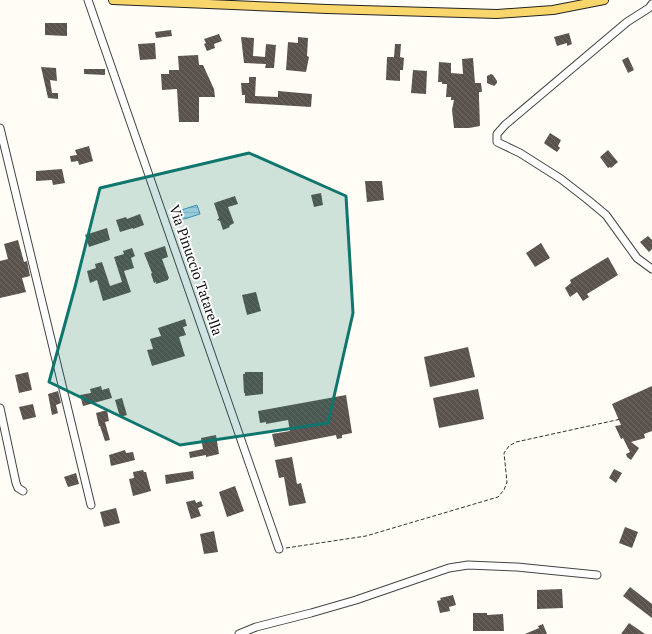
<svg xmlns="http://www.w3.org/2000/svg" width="652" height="634" viewBox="0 0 652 634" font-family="'PT Serif',serif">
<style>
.water{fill:url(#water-rules);stroke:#3f96cf}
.building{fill:url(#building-back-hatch)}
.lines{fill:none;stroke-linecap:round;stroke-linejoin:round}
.minor-casing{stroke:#444;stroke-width:9}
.major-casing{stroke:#222;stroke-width:10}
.path{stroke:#333;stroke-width:1;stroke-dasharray:4 2;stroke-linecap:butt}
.minor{stroke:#fff;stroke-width:7}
.major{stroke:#f9d66b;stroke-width:8}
.marked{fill:#0f766e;fill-opacity:0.2;stroke:#0f766e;stroke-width:3;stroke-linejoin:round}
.labels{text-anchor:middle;stroke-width:4;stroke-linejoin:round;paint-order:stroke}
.street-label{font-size:14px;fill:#111;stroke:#fff}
</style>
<defs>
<pattern id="water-rules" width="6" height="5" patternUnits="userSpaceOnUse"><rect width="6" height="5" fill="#b9e0f7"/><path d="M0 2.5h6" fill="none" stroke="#9ebfd3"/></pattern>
<pattern id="building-back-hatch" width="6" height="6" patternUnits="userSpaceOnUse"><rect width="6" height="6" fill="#5a524d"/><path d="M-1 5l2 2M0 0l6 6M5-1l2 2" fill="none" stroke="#6d6662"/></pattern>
</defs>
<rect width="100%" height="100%" fill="#fffdf5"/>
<path class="water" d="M197,205L200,214L181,220L178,211Z"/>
<path class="building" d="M45,23H67V36L45,35Z
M171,30L172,36L156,38L155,32Z
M569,33L572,44L567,46V43L557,46L554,37Z
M219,34L222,41L214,44L215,48L207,51L204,44L206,43L204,39Z
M241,37L254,38L253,56L265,57L266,44L276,45L274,68H265L266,64L244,63Z
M298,37L308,38L307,56L309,57L306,72L286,70L288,42L298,43Z
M155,43L156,59L140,60L138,44Z
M395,44H401L400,57L404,58L403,70H400V81L386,80L387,57H394Z
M198,55L199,65H203L214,89L215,97H199V122H179L177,89L162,90L161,74H169V70H179L178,56Z
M628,57L634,70L628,73L622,60Z
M473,58L475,83H481L482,92H479V98L480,126L469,128H454L452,110L454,100H451V97H446L447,84H442V82H438L439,62L451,63V73L463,74L462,59Z
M41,67L56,68L57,81L50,80L52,93H58V99L48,98Z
M84,69H105V75L84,74Z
M413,70L427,71L426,94L411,93Z
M491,74L493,75L497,81V83L494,86L487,83V76Z
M249,77H256L255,96L278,97V91L312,94L311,107L245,103V95H242L241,83H249Z
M550,133L561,140L558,146L560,148L557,152L545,144L544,143Z
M89,146L93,161L79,165L78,161L71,162L70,156L77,155L75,150Z
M608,150L618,162L611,168L610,167L608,168L600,157Z
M62,169L65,183L53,185L52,180L36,181V171Z
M365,181H382L384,200L367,202Z
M321,193L323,205L314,207L311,195Z
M235,196L238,204L228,207L234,223L229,226L230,227L223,230L220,221L217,220L219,218L214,203Z
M140,214L144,225L133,229V228L120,232L116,220L126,217L127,219Z
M107,228L110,240L89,247L85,235Z
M648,236L652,240V249L649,252L640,242Z
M18,240L24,262L27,261L30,276L22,278L26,292L0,298V261L8,259L4,244Z
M541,243L550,258L535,267L526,253Z
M165,246L168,257L162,259L169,278L168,279V280L156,284V282L154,283L151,274L152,273L144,253Z
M132,248L135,256L131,258L134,268L124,271L131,292L103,301L97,280L90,283L87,271L96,268L95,264L102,262L110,286L122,282L114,257L124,254L123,251Z
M608,257L618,275L587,294L589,297L583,301L577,292L570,297L565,288L571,283L570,280Z
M256,292L261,311L247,315L242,295Z
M185,319L187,326L183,327L186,335L179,337L185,356L152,366L147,350L153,349L150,339L161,336L158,328Z
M468,347L475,377L430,387L424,357Z
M28,372L32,390L19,393L15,375Z
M245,372H263V394L245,396V393H244L243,374H245Z
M101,386L102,390L109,388L112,398L83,406L80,395L91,393L90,389Z
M652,386V431L644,434L645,438L631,442L639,448L631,460L627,457L626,454L630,452L623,438L621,439L615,426L621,425L612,404Z
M478,389L484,419L439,428L433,398Z
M58,391L61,403L56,405L58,413L52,415L48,394Z
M346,395L352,433L342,435V438L337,439L336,435L275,447L272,434L290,431L288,420L266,424V422L260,423L258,411Z
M122,398L127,415L120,417L115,400Z
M33,404L36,417L23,420L19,407Z
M107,410L109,421L105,422L110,440L105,441L100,426H99L96,413Z
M216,435L219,454L206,457V455L190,458L189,452L203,449L201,438Z
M125,450L126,453L133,452L135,460L111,466L109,455Z
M292,457L297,484L301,483L306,503L289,506L284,477L279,478L275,460Z
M614,469L622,473L616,483L609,478Z
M143,470L144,472H146L151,491L133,496L129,479L134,478L133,472Z
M193,471L194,479L166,484L165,475Z
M76,473L79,484L68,487L64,477Z
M235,486L244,511L227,517L219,492Z
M195,500L196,503L201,501L203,506L198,508L201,516L191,519L186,502Z
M116,508L120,523L104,527L100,512Z
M625,527L638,532L632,548L619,543Z
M214,531L218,552L204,554L200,534Z
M630,587L652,604V618L623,596Z
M562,589L563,608L537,609V590Z
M453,595L456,605L449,607L450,611L440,613L437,601L441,600L440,598Z
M473,613H487V615L503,614L504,631H473Z
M629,623L645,634H621Z
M543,624L547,634H525L539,628L538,626Z"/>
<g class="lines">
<g class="minor-casing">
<path id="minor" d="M88,0L279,549
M652,4L649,8L627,22L505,125L497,134V142L520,153L561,179L588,200L606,215L637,258L652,269
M0,128L91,505
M0,408L16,483L18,488L23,491
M239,634L256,627L311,613L356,600L449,568L468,565L517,567L597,575"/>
</g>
<g class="major-casing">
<path id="major" d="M113,0L327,9L497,14L553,10L604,0"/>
</g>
<path class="path" d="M286,548L366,536L498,497L504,490L507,482L504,453L509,446L516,442L621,419"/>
<use href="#minor" class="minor"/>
<use href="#major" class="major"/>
</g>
<path class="marked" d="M249,153L346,196L353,313L328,423L180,445L49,382L75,287L100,188Z"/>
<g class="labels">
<g class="street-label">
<text transform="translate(196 270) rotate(71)" y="5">Via Pinuccio Tatarella</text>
</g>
</g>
</svg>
